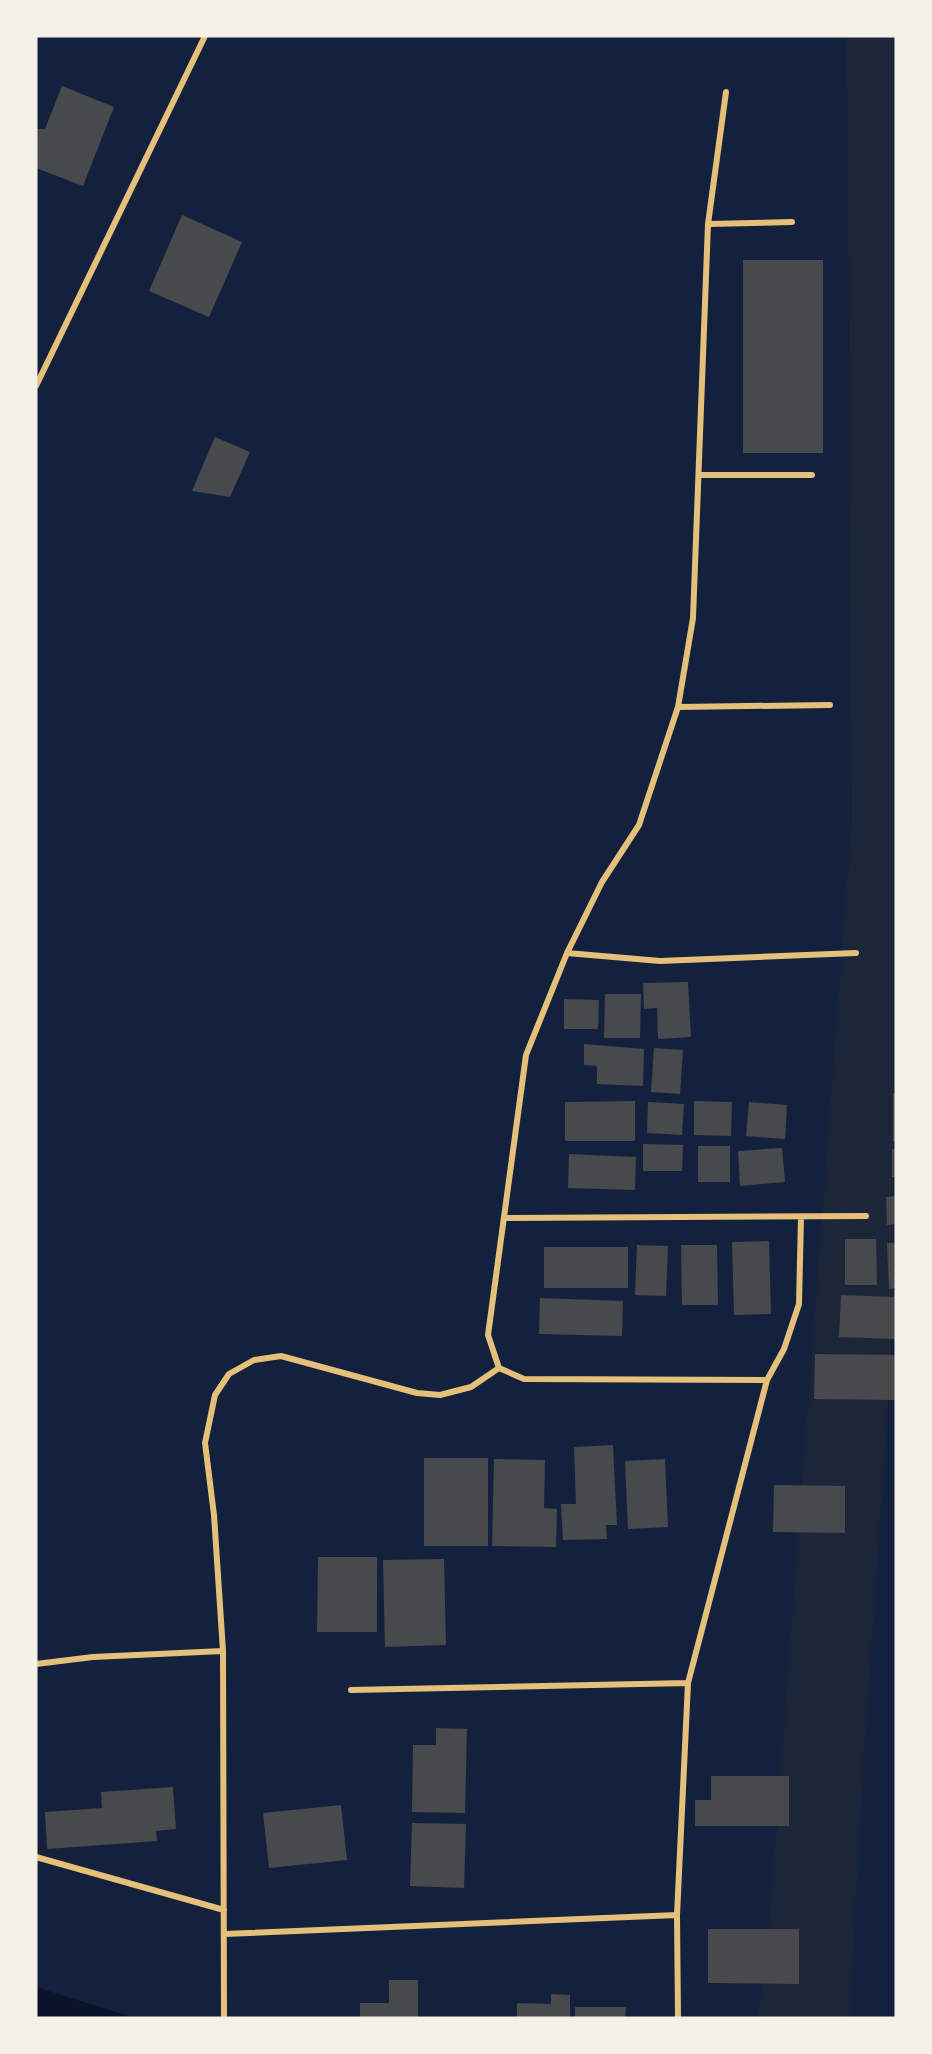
<svg xmlns="http://www.w3.org/2000/svg" width="932" height="2054" viewBox="0 0 932 2054" font-family="'Roboto Serif',serif">
<style>
.green{fill:#1d2539}
.water{fill:#0b132b}
.building{fill:#48494c}
.lines{fill:none;stroke-linecap:round;stroke-linejoin:round}
.minor{stroke:#e5c07b;stroke-width:6}
</style>
<rect width="100%" height="100%" fill="#14213d"/>
<path class="green" d="M847,36H896V1284L863,1764L849,2018H758L767,1960L852,820Z"/>
<path class="water" d="M36,1987L135,2018H36Z"/>
<path class="building" d="M62,86L114,107L83,186L36,168V129H45Z
M182,215L242,242L209,317L149,291Z
M743,260H823V453H743Z
M215,437L250,452L230,497L192,491Z
M688,982L691,1037L658,1039L657,1008L644,1009L643,983Z
M605,994H641L640,1038H604Z
M564,999L599,1000L598,1029H564Z
M584,1044L644,1049L643,1086L597,1084V1066L584,1065Z
M654,1048L683,1050L680,1094L651,1092Z
M893,1093H896V1141H893Z
M635,1101V1141H565V1102Z
M694,1101L732,1102L731,1136L694,1135Z
M648,1102L684,1104L682,1135L647,1133Z
M749,1102L787,1105L785,1139L746,1136Z
M643,1144L683,1145L682,1171H643Z
M698,1146H730V1182H698Z
M782,1148L785,1182L740,1186L738,1151Z
M892,1149H896V1177H892Z
M569,1154L636,1157L635,1190L568,1188Z
M896,1196V1224L887,1225L886,1197Z
M845,1239H876L877,1285H845Z
M769,1241L771,1314L734,1315L732,1242Z
M887,1243H896V1288L889,1289Z
M637,1245L668,1246L666,1296L635,1295Z
M681,1245H717L718,1305H682Z
M544,1247H628V1288H544Z
M841,1295L896,1297V1339L839,1337Z
M540,1298L623,1301L622,1336L539,1334Z
M815,1354L896,1355V1400L814,1399Z
M613,1445L617,1525H606L607,1539L563,1540L561,1504H576L574,1447Z
M424,1458H488V1546H424Z
M494,1459L545,1460L544,1508L557,1509L556,1547L492,1546Z
M665,1459L668,1527L628,1529L625,1461Z
M774,1485L845,1486V1533L773,1532Z
M318,1557H377V1632H317Z
M444,1559L446,1645L385,1647L383,1560Z
M436,1728L467,1729L465,1813L412,1812L413,1745H436Z
M711,1776H789V1826H695V1800H711Z
M173,1787L176,1829L156,1831L157,1841L47,1849L45,1812L102,1808L101,1792Z
M341,1805L347,1860L269,1868L263,1813Z
M412,1823L466,1824L464,1888L410,1886Z
M708,1929H799V1984L708,1983Z
M389,1980H418V2018H360V2003H389Z
M551,1994L570,1995V2018H517V2003L551,2004Z
M575,2007H626L625,2018H575Z"/>
<g class="lines">
<path class="minor" d="M708,224L792,222
M36,386L205,36
M700,475H812
M678,707L830,705
M567,953L660,961L856,953
M505,1218L866,1216
M767,1380L784,1349L799,1304L801,1217
M36,1664L93,1657L223,1651
M351,1690L688,1683
M36,1857L224,1910
M224,1934L677,1915
M224,2018L223,1651L214,1515L205,1443L215,1395L229,1374L254,1360L281,1356L417,1393L440,1395L471,1387L499,1368
M678,2018L677,1915L688,1683L767,1380L524,1379L499,1368L488,1335L526,1055L567,953L602,882L639,825L678,707L693,618L708,224L726,92"/>
</g>
<rect width="932" height="2054" fill="none" stroke="#f6f1e7" stroke-width="75"/>
</svg>
